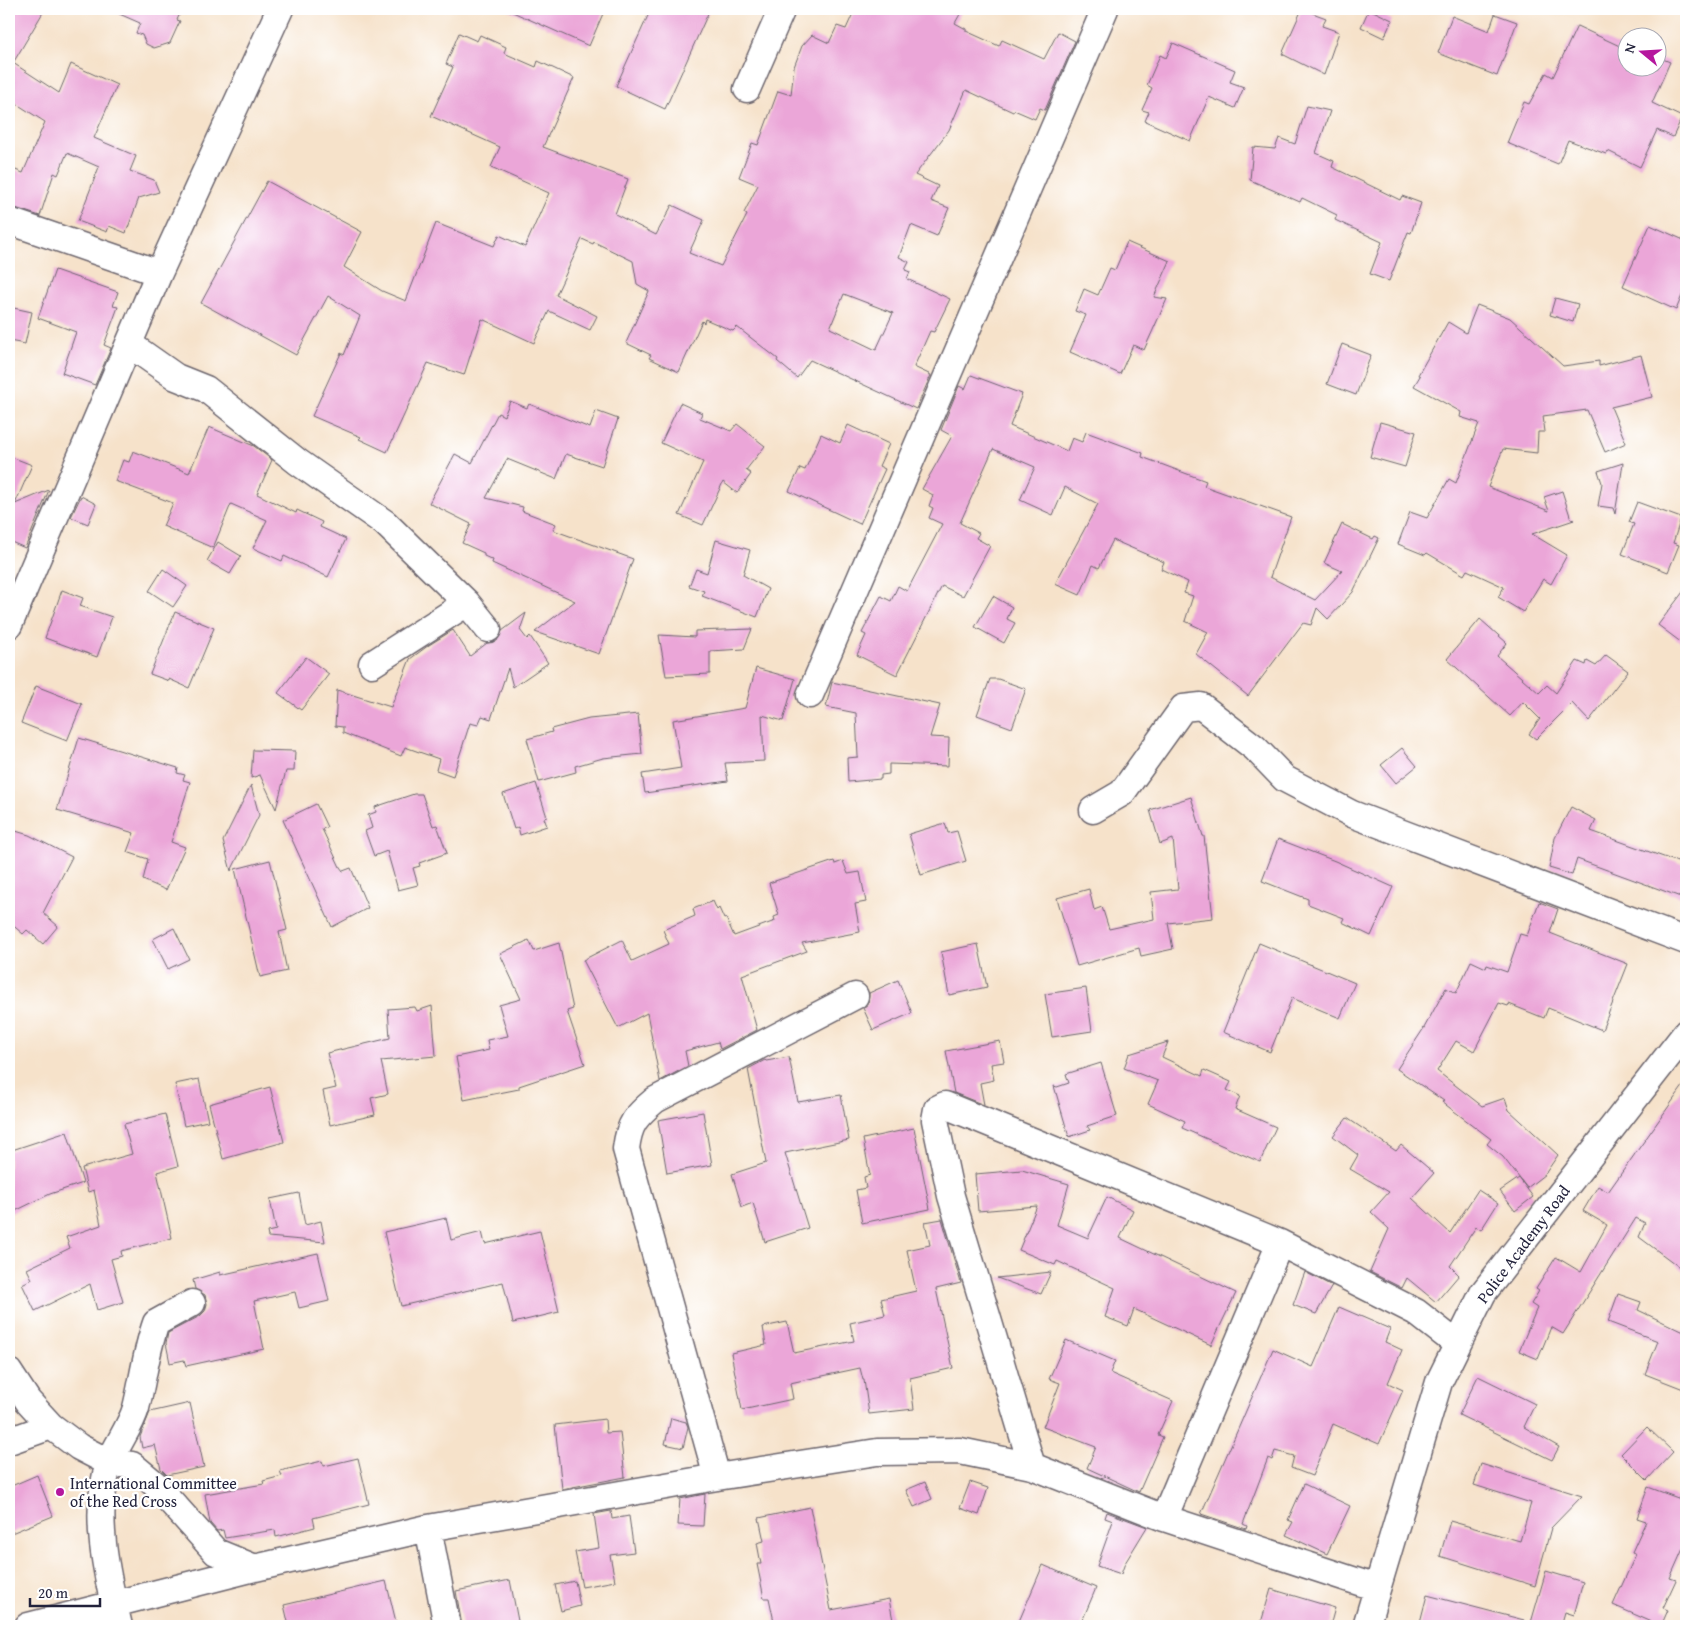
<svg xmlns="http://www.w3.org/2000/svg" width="1695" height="1635" viewBox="0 0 1695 1635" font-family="'Gentium Book Plus',serif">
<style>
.building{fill:#eba6d8;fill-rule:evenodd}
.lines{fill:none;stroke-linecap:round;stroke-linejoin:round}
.street-casing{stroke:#6c656d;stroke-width:29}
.street{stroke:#fff;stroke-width:26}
.poi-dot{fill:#b5179e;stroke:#fff;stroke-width:2}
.labels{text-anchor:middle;stroke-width:4.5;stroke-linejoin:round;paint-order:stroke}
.street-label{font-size:16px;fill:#22223b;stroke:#fff}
.poi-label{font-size:16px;fill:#22223b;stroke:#fff;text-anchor:start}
</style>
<rect width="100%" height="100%" fill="#fff"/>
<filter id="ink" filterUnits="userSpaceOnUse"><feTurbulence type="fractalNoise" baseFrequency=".02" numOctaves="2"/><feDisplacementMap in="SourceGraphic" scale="10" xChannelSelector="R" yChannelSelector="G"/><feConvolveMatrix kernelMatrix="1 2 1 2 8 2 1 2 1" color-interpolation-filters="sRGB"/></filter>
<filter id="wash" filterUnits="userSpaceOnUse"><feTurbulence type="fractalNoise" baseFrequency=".0096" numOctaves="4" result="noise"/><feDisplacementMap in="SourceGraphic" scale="20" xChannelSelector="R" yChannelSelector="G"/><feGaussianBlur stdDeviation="1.12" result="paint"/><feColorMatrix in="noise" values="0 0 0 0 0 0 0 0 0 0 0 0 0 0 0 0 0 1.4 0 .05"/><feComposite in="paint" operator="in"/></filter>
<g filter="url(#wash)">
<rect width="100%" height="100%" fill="#f6e2ca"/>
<g id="blocks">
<path class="building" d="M9,9H45L13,63L59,93L71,64L117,85L94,138L136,156L130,171L154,180L159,192L139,198L126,233L109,226L107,232L78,221L99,167L67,153L58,175L54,173L40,216L9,206V182L13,169L23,173L45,122L9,99Z
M108,9H182L177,20L180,21L170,43L154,48L146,44L142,35L136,33L140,23Z
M506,9H605L589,46Z
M651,9H710L665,109L616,86Z
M855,9H963L955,23L966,29V31L999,46L1002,40L1044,59L1058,32L1075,41L1045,110L1040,108L1035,119L1014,110L1013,112L966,90L949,130L915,175L938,186L931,201L949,208L937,236L911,225L899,257L909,262L905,270L910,272L907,279L950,299L934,332L930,331L914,367L931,375L916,409L810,360L797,378L777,361L778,359L737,327L733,331L705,319L704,323L702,321L679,372L649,358L651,355L626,343L649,291L637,284L633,261L594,242L593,244L582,239L556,295L597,316L590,330L549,311L534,343L482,319L464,375L428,363L387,452L359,439L361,437L312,416L341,353L344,355L360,316L328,296L296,355L201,303L267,181L362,232L344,267L382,291L406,301L436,223L494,246L499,235L525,247L549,193L491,167L500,147L431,116L453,67L446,64L459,33L477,41L480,35L506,47L504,53L536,67L538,61L574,78L543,147L628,179L615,214L656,235L672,205L704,220L689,253L721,266L747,215L744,213L758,185L739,177L752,143L758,145L778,91L791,95L794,67L802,46L812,35L829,43L837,26L846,29ZM844,294L893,313L876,350L830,328Z
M1302,9L1326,18L1322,26L1339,32L1324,75L1282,54Z
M1369,9L1392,20L1384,38L1361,27Z
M1495,14L1517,22L1497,76L1438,53L1452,16L1489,31Z
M1577,26L1626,49L1628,46V68H1658V57L1670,62L1652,103L1682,117L1673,137L1657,130L1640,167L1608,151L1606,154L1568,140L1558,164L1507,143L1524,102L1529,104L1546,73L1553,77Z
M1173,43L1235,70L1230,82L1244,87L1235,108L1209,97L1190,141L1145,121L1149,112L1142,110L1152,88L1147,85L1160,55L1166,58Z
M1307,106L1330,111L1316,153L1334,161L1332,167L1400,200L1402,196L1421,203L1411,233L1408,232L1389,281L1370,274L1382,242L1335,220L1337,215L1302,198L1300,202L1250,180L1253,147L1275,149L1279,138L1295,144Z
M1650,225L1686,241V286L1676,310L1623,286Z
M1127,242L1170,261L1154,297L1167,299L1144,350L1133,345L1120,374L1070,352L1086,315L1075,311L1084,289L1098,295L1110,268L1115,270Z
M55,270L118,292L113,306L118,307L104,345L111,348L95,385L62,373L76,332L38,318Z
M1555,298L1578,304L1573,322L1550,315Z
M1477,305L1510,318L1563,366L1599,361V366L1641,355L1652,397L1611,407L1626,443L1605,452L1587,410L1543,416L1545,432H1538L1537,453L1503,449L1488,487L1549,511L1544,497L1562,491L1571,519L1574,520L1532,534L1567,555L1551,584L1543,579L1523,612L1498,597L1504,587L1467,570L1464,575L1427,553L1425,555L1398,544L1410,512L1427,518L1449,479L1456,483L1479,423L1460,417L1461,412L1414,386L1420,376L1418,375L1448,322L1466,333Z
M9,307L32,312L25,344L9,341Z
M1342,344L1371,355L1356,395L1327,384Z
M971,375L1022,394L1010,426L1067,451L1072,438L1082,442L1086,432L1143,453L1142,457L1206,481L1204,486L1291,517L1270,577L1315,600L1342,571L1324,563L1342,524L1373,539L1375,536L1379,538L1353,592L1328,619L1317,608L1311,625L1303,623L1248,696L1196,654L1208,632L1185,621L1193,596L1184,593L1188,582L1161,569L1164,562L1113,540L1099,568L1093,565L1080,595L1055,584L1098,504L1065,487L1053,515L1020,500L1035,467L993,449L960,523L979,533L976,538L990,546L963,596L942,586L897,675L857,655L866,635L862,633L881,596L891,601L898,586L907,591L942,524L929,518L933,508L929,506L933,495L922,489L952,436L941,430L959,386L965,389Z
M510,401L527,408L529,404L590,428L596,411L618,419L602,466L566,454L556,479L507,459L486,498L523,507L522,511L556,524L553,530L633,559L599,654L535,632L575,601L492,563L493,560L484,556V553L462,543L471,524L429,503L455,454L472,463L498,413L504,416Z
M680,403L702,413L700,418L731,431L737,424L765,446L746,470L751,474L737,493L723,482L703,525L679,515L703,462L661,443Z
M1380,422L1416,432L1405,467L1370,457Z
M848,425L889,444L879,466L885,469L860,524L789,491L800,468L805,470L821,434L840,443Z
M209,427L254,446L272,460L257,494L296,513L297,510L322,522L320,527L346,539L328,577L284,556L282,561L253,548L267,520L231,504L213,548L163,526L173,503L115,481L123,460L129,462L133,451L189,473Z
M9,456L32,465L15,504L49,490L25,548L9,541Z
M1623,463L1621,477L1615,514L1613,508L1598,506L1602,483L1598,471Z
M81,496L96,504L88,524L71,517Z
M1637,502L1681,518L1673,543L1679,545L1668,572L1622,554L1634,524L1629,522Z
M716,540L750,550L743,575L768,589L757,617L702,596L704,591L689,586L696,569L707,573Z
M218,542L241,556L230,574L207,561Z
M163,569L187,586L173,607L149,591Z
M1686,588V646L1658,625Z
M62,590L83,598L80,606L112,617L97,657L45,638Z
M993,596L1012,607L1007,619L1015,623L1004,643L975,627Z
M175,612L214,628L189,688L169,679V681L150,674Z
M526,613L520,630L527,639L530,636L548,663L513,687L508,668L491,719L482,716L478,725L470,723L453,776L436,770L439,759L405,747L401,756L343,733V727L335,726L337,690L391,707L410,659L429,645L453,630L470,656L487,643L497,641L502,631Z
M1480,619L1507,643L1497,656L1539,693L1547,685L1556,693L1577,661L1586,665L1587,661L1596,666L1606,655L1628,671L1589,721L1572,703L1536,739L1529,734L1540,719L1523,702L1510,716L1447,659Z
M752,629L744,649L710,651V674L666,676L659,635L695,637V631Z
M306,657L329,674L301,710L278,693Z
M756,668L795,679L783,721L762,715L764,761L725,763L728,781L645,793L642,774L681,768L673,720L745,708Z
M990,679H998L1026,689L1012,728L977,715Z
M832,682L940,705L930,737L949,738L948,766L889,764V774L881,775V779L848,782L847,758L858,757L856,713L826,707Z
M36,686L82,704L67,741L21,723Z
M638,714L642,754L603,758L575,766L576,772L539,782L527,739L552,732L551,729L589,719Z
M79,738L178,768L177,773L185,775L183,780L190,782L171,842L185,847L166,890L143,880L148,859L127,852L134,833L57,810Z
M1402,748L1417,766L1396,783L1381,765Z
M253,750L295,751L294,771H286L276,809L260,775L251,778Z
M536,783L547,817L544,818L547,826L520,835L518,827L514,829L503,794Z
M251,785L259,815L231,871L223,841Z
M414,794H422L433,826L437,825L447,853L419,863L420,866L413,868L418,885L398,890L387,851L374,856L365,831L372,828L368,815L376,812L375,807Z
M1191,797L1203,836H1204L1213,918L1168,923L1173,949L1141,956L1139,948L1077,966L1057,898L1089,889L1094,910L1102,907L1109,929L1154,919L1151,892L1178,889L1173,839L1160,844L1150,810Z
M316,804L327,827L322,829L340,867L343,871L351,868L368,908L332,927L283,820Z
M1571,807L1596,820L1591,831L1686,865V899L1577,859L1572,875L1549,868L1555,838Z
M945,823L948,833L957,831L966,861L921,875L909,834Z
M9,829L29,835L72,857L43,913L58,926L43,944L27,930L23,934L9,922Z
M1278,839L1335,861L1393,887L1371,936L1342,922L1344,918L1308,904V899L1262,881Z
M270,860L287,930L279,932L287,971L260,977L235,869Z
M834,861L835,864L843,861L848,874L860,872L866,902L855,904L860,932L802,943L807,951L742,975L757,1030L720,1049L718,1042L685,1051L688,1066L660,1081L647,1013L618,1028L583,960L622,940L632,961L669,944L663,930L695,916L693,909L713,901L717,910L719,908L724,919L726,918L734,936L775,921L774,917L779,915L769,883Z
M1539,902L1558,909L1550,933L1628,964L1602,1030L1548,1008L1544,1018L1509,1004L1508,1006L1499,1003L1474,1051L1456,1041L1437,1071L1482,1106L1505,1098L1509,1110L1558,1155L1545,1174L1527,1188L1503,1157L1487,1144L1491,1139L1442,1102L1444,1101L1397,1069L1424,1028L1446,988L1456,993L1471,961L1486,968L1487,965L1507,972L1520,934L1527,936Z
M174,928L189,959L168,969L153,939Z
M529,940L534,951L559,943L573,1009L567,1011L585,1064L519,1086V1089L464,1100L456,1057L489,1050L487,1040L508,1036L499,1005L521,999L500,954Z
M1259,943L1355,983L1340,1018L1292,998L1270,1052L1223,1032Z
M978,944L987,987L949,995L941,952Z
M898,980L912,1013L873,1030L863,1008L868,1004L869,993Z
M1086,988L1092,1031L1052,1037L1045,994Z
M432,1006L436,1056L381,1061L388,1094L371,1098L375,1115L330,1125L323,1091L336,1088L327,1053L390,1038L388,1009L415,1007L417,1011Z
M1000,1041L1004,1062L991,1064L994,1080L980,1083L984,1105L954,1093L946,1051Z
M1168,1042L1162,1057L1202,1076L1204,1070L1231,1082L1227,1090L1240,1096L1235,1109L1276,1127L1260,1162L1182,1128L1185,1121L1148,1104L1158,1081L1124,1068L1129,1054Z
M789,1057L798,1102L841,1095L849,1140L785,1153L808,1228L765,1242L753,1203L742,1207L732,1174L766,1163L748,1069L765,1060L766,1061Z
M1101,1063L1117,1116L1087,1126L1090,1130L1069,1137L1054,1086L1057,1087L1069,1083L1066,1074Z
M199,1079L208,1121L184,1126L175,1084Z
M1686,1082V1272L1639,1237L1645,1223L1636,1218L1563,1334L1551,1327L1538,1359L1519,1351L1537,1308L1531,1304L1539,1291L1536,1289L1556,1257L1581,1272L1607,1225L1583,1211L1598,1186L1608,1192Z
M270,1087L284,1142L223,1159L209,1104Z
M703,1112L712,1165L667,1173L658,1120Z
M165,1114L178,1166L157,1172L172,1238L121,1251L122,1256L111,1259L123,1302L97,1310L90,1284L35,1311L22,1284L32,1279L27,1269L70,1248L66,1237L101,1225L94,1190L88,1192L82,1168L132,1154L124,1124Z
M1347,1118L1396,1151L1401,1145L1434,1173L1412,1198L1450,1233L1478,1190L1498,1203L1481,1230L1476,1227L1450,1266L1459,1275L1436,1302L1407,1278L1402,1288L1370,1272L1389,1229L1371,1212L1389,1192L1350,1169L1358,1155L1333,1136Z
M914,1128L930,1209L862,1223L856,1190L866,1188L864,1177L870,1175L863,1139Z
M67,1132L83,1183L50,1194L9,1214V1151Z
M1022,1170L1069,1184L1057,1225L1088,1238L1107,1197L1133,1210L1120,1238L1236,1293L1211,1345L1134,1309L1128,1326L1105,1317L1115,1288L1057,1261L1055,1265L1019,1250L1037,1206L978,1211L975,1174Z
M1519,1178L1533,1197L1515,1211L1500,1191Z
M299,1193L305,1225L321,1221L325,1242L268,1237L267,1232L276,1230L270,1199Z
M446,1218L451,1240L482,1232L485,1244L540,1231L559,1312L513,1323L503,1282L401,1306L384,1232Z
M942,1219L961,1283L936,1289L953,1368L910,1378L914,1409L869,1414L864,1380H863L860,1368L790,1383L793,1399L742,1410L731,1353L766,1345L763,1327L787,1322L794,1353L854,1341L850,1323L885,1315L881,1299L916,1291L907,1250L930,1245L925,1222Z
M318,1253L329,1301L299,1308L295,1292L254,1301L264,1349L186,1366L184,1360L170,1363L166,1343L168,1333L200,1316L205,1311L207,1304L205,1295L195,1289L193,1280L220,1272V1275Z
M1051,1272L1041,1294L997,1278Z
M1305,1272L1332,1286L1316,1314L1293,1305Z
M1618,1294L1641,1302L1638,1310L1686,1333V1390L1645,1374L1658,1341L1608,1322Z
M1339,1307L1390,1329L1385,1342L1402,1350L1388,1383L1403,1390L1379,1444L1333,1424L1312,1476L1291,1468L1294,1456L1275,1451L1272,1460L1268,1458L1243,1524L1247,1526L1246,1529L1201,1514L1273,1349L1313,1367Z
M1066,1340L1115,1361L1110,1373L1173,1401L1158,1435L1163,1437L1139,1492L1087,1468L1096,1447L1043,1427L1060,1383L1049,1379Z
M1478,1376L1535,1404L1524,1427L1559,1447L1552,1460L1459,1415Z
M190,1403L204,1467L167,1475L161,1469L155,1445L142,1448L140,1437L150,1412Z
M671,1418L686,1422L688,1427L683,1448L665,1444Z
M605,1419L606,1433L620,1432L625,1477L562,1489L555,1425Z
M1647,1427L1673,1452L1647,1480L1621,1454Z
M358,1458L369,1504L313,1518L315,1527L276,1537L275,1530L225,1538L223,1530L217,1531L210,1523L205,1494L264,1484L263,1481L282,1476L280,1471L322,1461L324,1466Z
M1481,1464L1582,1496L1551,1528L1535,1586L1440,1556L1450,1521L1520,1541L1531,1503L1474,1485Z
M37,1475L53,1516L9,1534V1487Z
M925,1482L932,1499L914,1507L906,1490Z
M970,1482L988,1488L979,1515L960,1508Z
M1304,1484L1350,1506L1327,1554L1286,1535L1293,1522L1288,1520Z
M1648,1487L1686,1501V1542L1670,1578L1676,1580L1663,1608L1668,1610L1661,1626L1613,1605L1636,1554L1632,1552L1646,1521L1637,1518Z
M705,1494L703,1526L678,1525L680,1499Z
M810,1507L831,1610L889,1599L894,1626H775L769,1598H764L757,1564H761L757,1543L764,1541L759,1518Z
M611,1511L612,1519L629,1516L634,1552L610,1555L615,1581L582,1587L575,1552L599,1548L594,1514Z
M1107,1512L1147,1527L1125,1563L1121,1574L1097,1566L1113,1521L1105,1518Z
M1043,1565L1096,1588L1080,1626H1017Z
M1546,1571L1583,1582L1574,1615L1565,1612L1561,1626H1530Z
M510,1580L519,1626H462L456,1591Z
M386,1581L397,1626H289L284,1605Z
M575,1581L580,1606L561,1611L555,1585Z
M1271,1589L1335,1608L1330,1626H1260Z
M1427,1595L1524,1620L1523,1626H1419Z"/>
</g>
</g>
<g filter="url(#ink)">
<use href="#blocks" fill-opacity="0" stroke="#6c656d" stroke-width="1"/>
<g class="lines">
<g class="street-casing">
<path id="street" d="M747,89L782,9
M9,221L159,273
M129,344L176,377L206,389L298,462L385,523L467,603L488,629
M9,625L159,273L280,9
M372,664L467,603
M810,695L1105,9
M1093,810L1122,793L1183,708L1201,706L1255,748L1285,779L1352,814L1686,941
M9,1372L28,1401L51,1426L79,1447L110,1463L132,1465L156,1485L216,1552L255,1568
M9,1441L51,1426
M1032,1466L951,1196L935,1120L937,1109L945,1105L1280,1243L1416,1312L1457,1344
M717,1477L626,1149C629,1123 636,1116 655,1100L855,996
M1164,1518L1280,1243
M428,1528L447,1626
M28,1626L255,1568L428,1528L717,1477L877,1452L960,1451L1032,1466L1164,1518L1377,1588
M119,1626C107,1577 92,1513 109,1464C116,1445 130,1428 136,1408C143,1380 146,1351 156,1323L192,1303
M1366,1626L1439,1382L1483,1293L1686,1033"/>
</g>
<use href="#street" class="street"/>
</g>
</g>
<circle class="poi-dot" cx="60" cy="1492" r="5"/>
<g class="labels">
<g class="street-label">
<text transform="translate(1523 1244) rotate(-53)" y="6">Police Academy Road</text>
</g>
<g class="poi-label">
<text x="70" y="1489">International Committee<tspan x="70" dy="18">of the Red Cross</tspan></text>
</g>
</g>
<rect width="1695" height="1635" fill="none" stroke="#fff" stroke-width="30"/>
<g transform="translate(1642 52) rotate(288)"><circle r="24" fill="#ffffff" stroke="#a7a7b1"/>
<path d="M0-4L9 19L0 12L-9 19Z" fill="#b5179e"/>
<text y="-8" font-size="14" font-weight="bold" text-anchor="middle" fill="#22223b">N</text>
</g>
<path d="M30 1598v8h70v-8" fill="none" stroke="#22223b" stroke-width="2.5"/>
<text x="38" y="1598" font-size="15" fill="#22223b" stroke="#ffffff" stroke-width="4" paint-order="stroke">20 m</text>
</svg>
